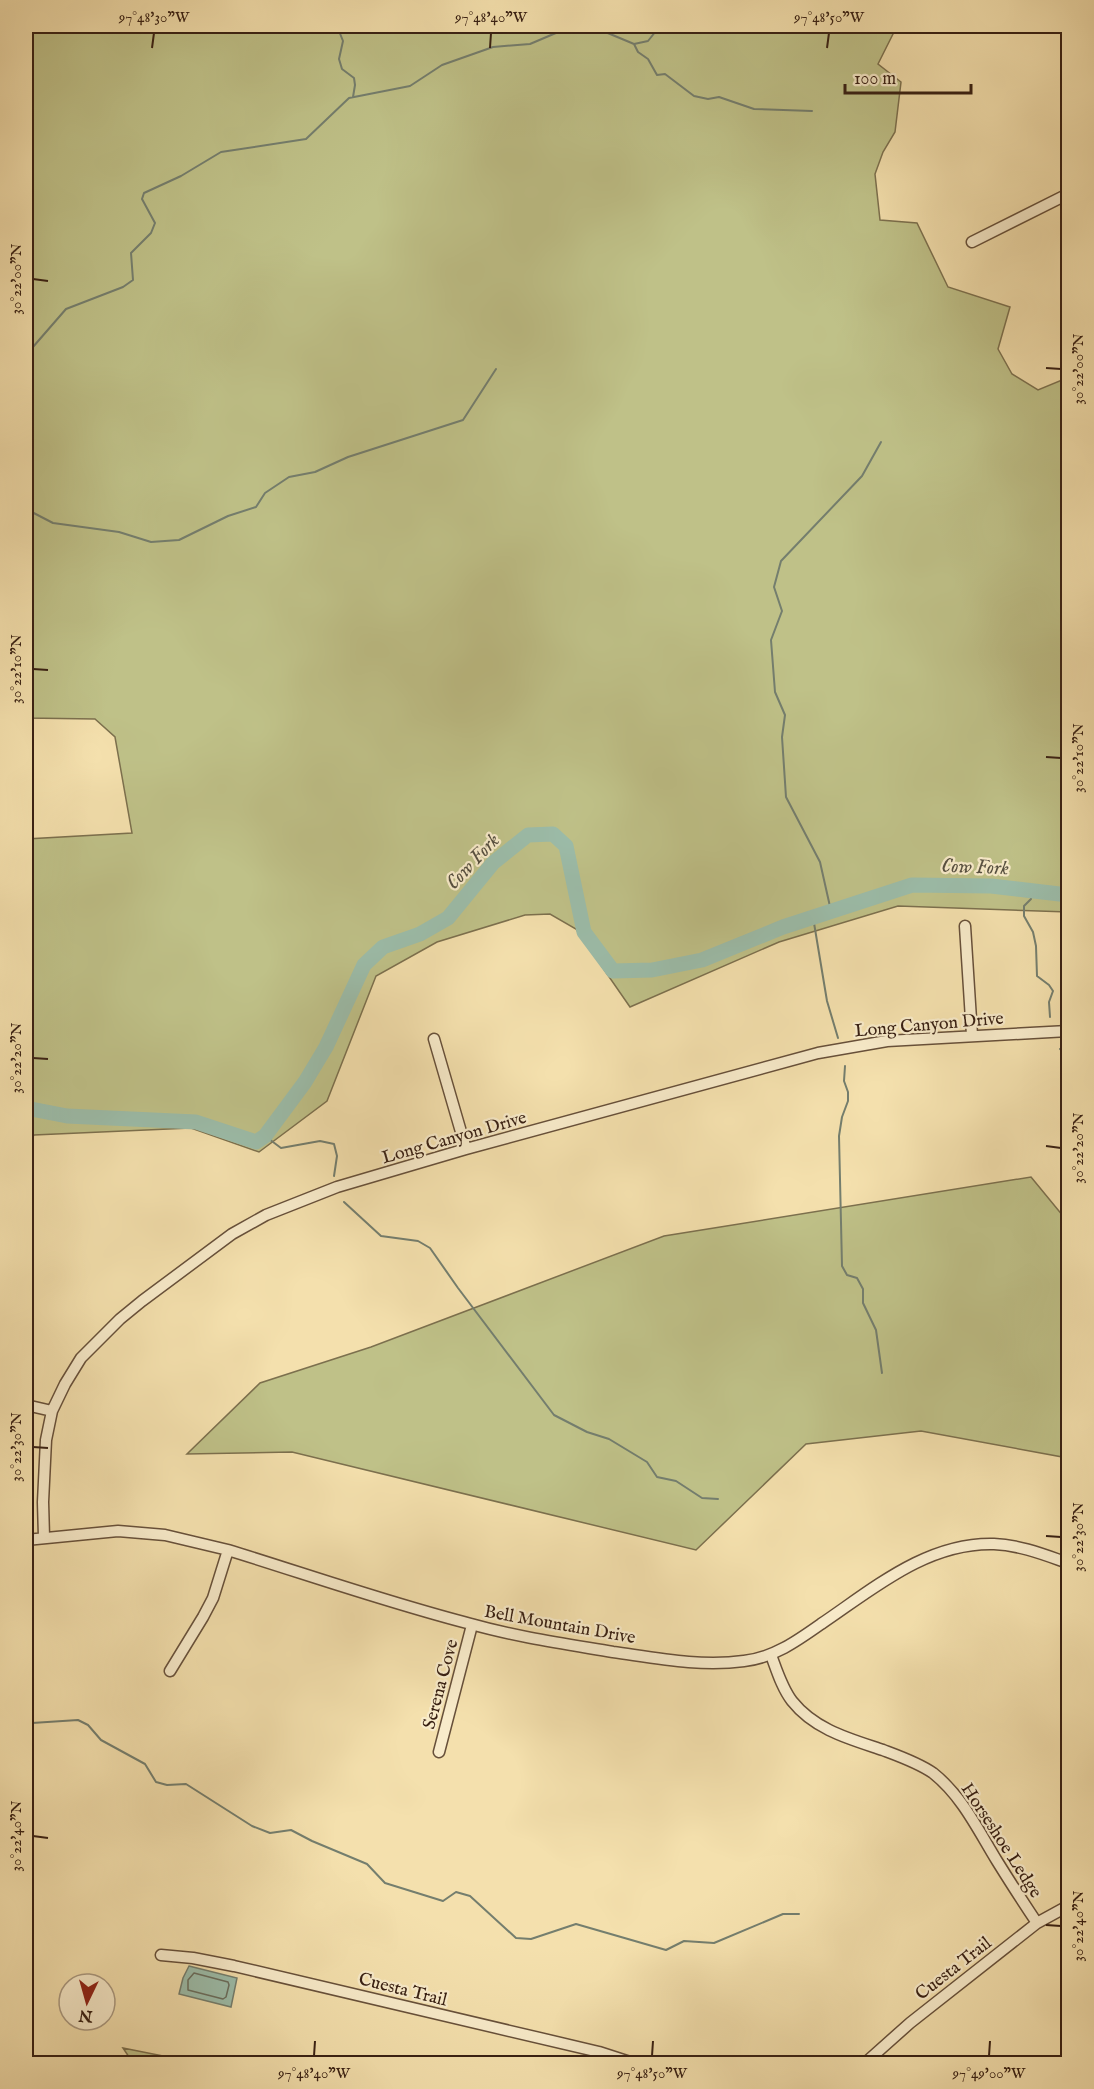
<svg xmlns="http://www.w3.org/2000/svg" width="1094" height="2089" viewBox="0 0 1094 2089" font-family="'IM FELL English',serif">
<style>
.green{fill:#bfc188;stroke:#7c704e;stroke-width:1.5}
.water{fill:#9cbdaa;stroke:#747e6e;stroke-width:1.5}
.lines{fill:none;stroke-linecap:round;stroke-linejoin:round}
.shore{stroke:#6a6e5e;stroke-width:1.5}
.stream{stroke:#747e6e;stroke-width:2}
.river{stroke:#9cbdaa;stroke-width:15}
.minor-casing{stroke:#67503a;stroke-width:13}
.minor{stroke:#f8ebca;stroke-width:10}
.ticks{fill:none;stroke:#382013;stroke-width:2}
.labels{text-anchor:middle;stroke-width:4.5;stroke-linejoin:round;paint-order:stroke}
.street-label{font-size:18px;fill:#382013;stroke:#f8ebca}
.water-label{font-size:20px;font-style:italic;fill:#564f40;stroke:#f8ebca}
.neatline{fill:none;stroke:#382013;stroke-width:2}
.ticks-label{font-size:15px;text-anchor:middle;fill:#382013}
</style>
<rect width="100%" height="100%" fill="#f4e0ad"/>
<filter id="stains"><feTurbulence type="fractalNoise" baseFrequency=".00333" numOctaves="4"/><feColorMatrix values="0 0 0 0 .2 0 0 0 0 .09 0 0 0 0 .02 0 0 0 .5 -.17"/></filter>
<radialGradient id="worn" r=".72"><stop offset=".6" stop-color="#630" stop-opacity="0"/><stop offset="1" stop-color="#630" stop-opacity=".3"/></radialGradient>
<path class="green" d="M26,26H897L878,64L901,82L895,132L883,152L875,174L880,220L917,223L948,287L1010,307L998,349L1012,374L1038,390L1067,378L1068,365V912L898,906L779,942L630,1007L576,929L550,914L525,915L437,942L376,976L327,1101L259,1152L191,1128L34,1135L26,1147V839L132,833L115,737L95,719L26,718Z
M1031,1177L1068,1222V1458L921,1431L806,1444L696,1550L292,1452L187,1454L260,1383L371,1347L664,1236Z
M123,2048L198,2063H133Z"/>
<path class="water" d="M189,1966L237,1978L231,2007L179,1994L183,1978Z"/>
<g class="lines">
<path class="shore" d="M194,1973L228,1982L229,1985L226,1997L223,1999L188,1990V1980Z"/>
<path class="stream" d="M337,26L343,41L339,59L342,69L354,78L355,85L353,97
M591,26L634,44L648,41L656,31L672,26
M634,44L638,52L648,59L657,75L665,74L694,96L708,99L719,97L754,109L812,111
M26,355L66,309L123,287L133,280L131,253L151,233L155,223L142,199L144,193L181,176L221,152L306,139L349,98L410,86L442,65L493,47L530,44L570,27L590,26
M26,509L53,523L119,532L151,542L179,540L228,516L256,507L265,493L289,477L315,472L348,457L463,420L496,369
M1032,890L1031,899L1024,906V916L1033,932L1036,946L1037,976L1049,985L1053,991L1049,1002L1050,1017
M831,911L820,862L786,797L782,737L785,715L775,692L771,640L782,611L774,587L781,561L862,476L881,442
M813,917L827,1001L838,1038
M1060,1049L1068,1056
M845,1066L844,1081L848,1092V1101L842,1117L839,1136L842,1266L847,1275L857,1278L863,1289V1303L876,1330L882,1373
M265,1136L281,1148L320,1141L334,1144L337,1156L334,1176
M344,1202L381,1236L418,1241L430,1248L458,1288L554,1415L587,1432L609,1439L647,1462L657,1477L676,1481L702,1498L718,1499
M26,1719L32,1723L78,1720L88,1725L101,1740L145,1764L156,1782L167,1785L186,1784L252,1826L270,1833L291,1830L312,1841L367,1864L385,1883L443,1901L456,1892L470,1896L516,1938L531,1939L576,1924L666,1950L684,1941L714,1943L783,1914H799"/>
<path class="river" d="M26,1108L67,1116L196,1122L256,1142L265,1136L305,1082L326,1047L364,965L383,947L420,934L448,918L493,863L528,835L553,834L566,846L584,932L613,971L652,970L702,960L783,927L912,885L991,886L1068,895"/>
<g class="minor-casing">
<path id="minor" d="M972,242L1068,194
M965,926L972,1035
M434,1039L466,1149
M26,1405L52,1411
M44,1537L43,1502L46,1440L52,1411L65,1384L81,1358L120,1319L142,1301L232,1234L266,1215L337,1187L466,1149L818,1053L887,1041L1068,1031
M26,1540L118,1531L165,1535L228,1550C309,1575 389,1603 471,1624C517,1637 566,1644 613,1652C656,1658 700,1667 744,1661C773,1658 797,1641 821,1624C873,1589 927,1542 994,1544C1020,1545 1045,1555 1068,1563
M771,1655C777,1671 782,1688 792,1701C815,1730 850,1739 883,1750C899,1756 919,1763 933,1773C962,1796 978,1830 997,1861C1010,1882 1023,1902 1037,1923
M170,1671L203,1617L213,1598L228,1550
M439,1752L472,1625
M161,1955L193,1958L234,1966L599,2052L636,2064
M864,2064L910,2023L1037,1923L1068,1906"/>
</g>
<use href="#minor" class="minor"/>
</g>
<path class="ticks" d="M152,48L154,33M490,48L491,33M827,48L829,33M33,279L48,281M1046,368L1061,369M33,669L48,670M1046,757L1061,758M33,1058L48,1059M1046,1146L1061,1148M33,1447L48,1448M1046,1536L1061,1537M33,1836L48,1838M1046,1925L1061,1926M314,2056L315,2041M652,2056L653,2041M989,2056L990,2041"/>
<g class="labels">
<g class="street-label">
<text transform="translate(929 1024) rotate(-5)" y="6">Long Canyon Drive</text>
<text transform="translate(454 1137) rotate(-16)" y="6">Long Canyon Drive</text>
<text transform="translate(560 1624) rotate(10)" y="6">Bell Mountain Drive</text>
<text transform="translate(440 1684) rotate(-75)" y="6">Serena Cove</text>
<text transform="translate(1002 1840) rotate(57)" y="6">Horseshoe Ledge</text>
<text transform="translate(953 1968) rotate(-38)" y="6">Cuesta Trail</text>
<text transform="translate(403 1989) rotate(14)" y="6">Cuesta Trail</text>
</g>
<g class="water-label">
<text transform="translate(472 861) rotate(-47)" y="7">Cow Fork</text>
<text transform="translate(975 866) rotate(2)" y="7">Cow Fork</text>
</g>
</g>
<rect width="1094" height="2089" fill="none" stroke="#f4e0ad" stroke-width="66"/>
<g transform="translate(87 2002) rotate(185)"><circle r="28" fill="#f8ebca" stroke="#ab9a81" stroke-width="1.5"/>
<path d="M0-4.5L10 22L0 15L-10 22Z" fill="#8f2418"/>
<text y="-9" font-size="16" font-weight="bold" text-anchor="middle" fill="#382013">N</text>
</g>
<path d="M845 84v9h126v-9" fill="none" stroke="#382013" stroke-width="3"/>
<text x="854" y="84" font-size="18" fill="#382013" stroke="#f8ebca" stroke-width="4.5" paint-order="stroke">100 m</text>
<rect x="33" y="33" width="1028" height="2023" class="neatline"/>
<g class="ticks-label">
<text x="154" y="22">97°48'30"W</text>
<text x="491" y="22">97°48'40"W</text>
<text x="829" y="22">97°48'50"W</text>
<text transform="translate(16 279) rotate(-90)" y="5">30°22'00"N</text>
<text transform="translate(1078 369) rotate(-90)" y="5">30°22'00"N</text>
<text transform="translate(16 669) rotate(-90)" y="5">30°22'10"N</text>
<text transform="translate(1078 758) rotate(-90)" y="5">30°22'10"N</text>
<text transform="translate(16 1058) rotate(-90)" y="5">30°22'20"N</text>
<text transform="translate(1078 1148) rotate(-90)" y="5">30°22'20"N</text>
<text transform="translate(16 1447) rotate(-90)" y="5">30°22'30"N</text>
<text transform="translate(1078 1537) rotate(-90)" y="5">30°22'30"N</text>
<text transform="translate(16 1836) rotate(-90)" y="5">30°22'40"N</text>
<text transform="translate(1078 1926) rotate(-90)" y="5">30°22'40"N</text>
<text x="314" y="2078">97°48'40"W</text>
<text x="652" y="2078">97°48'50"W</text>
<text x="989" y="2078">97°49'00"W</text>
</g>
<rect width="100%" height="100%" filter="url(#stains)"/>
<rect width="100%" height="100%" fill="url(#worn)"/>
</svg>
